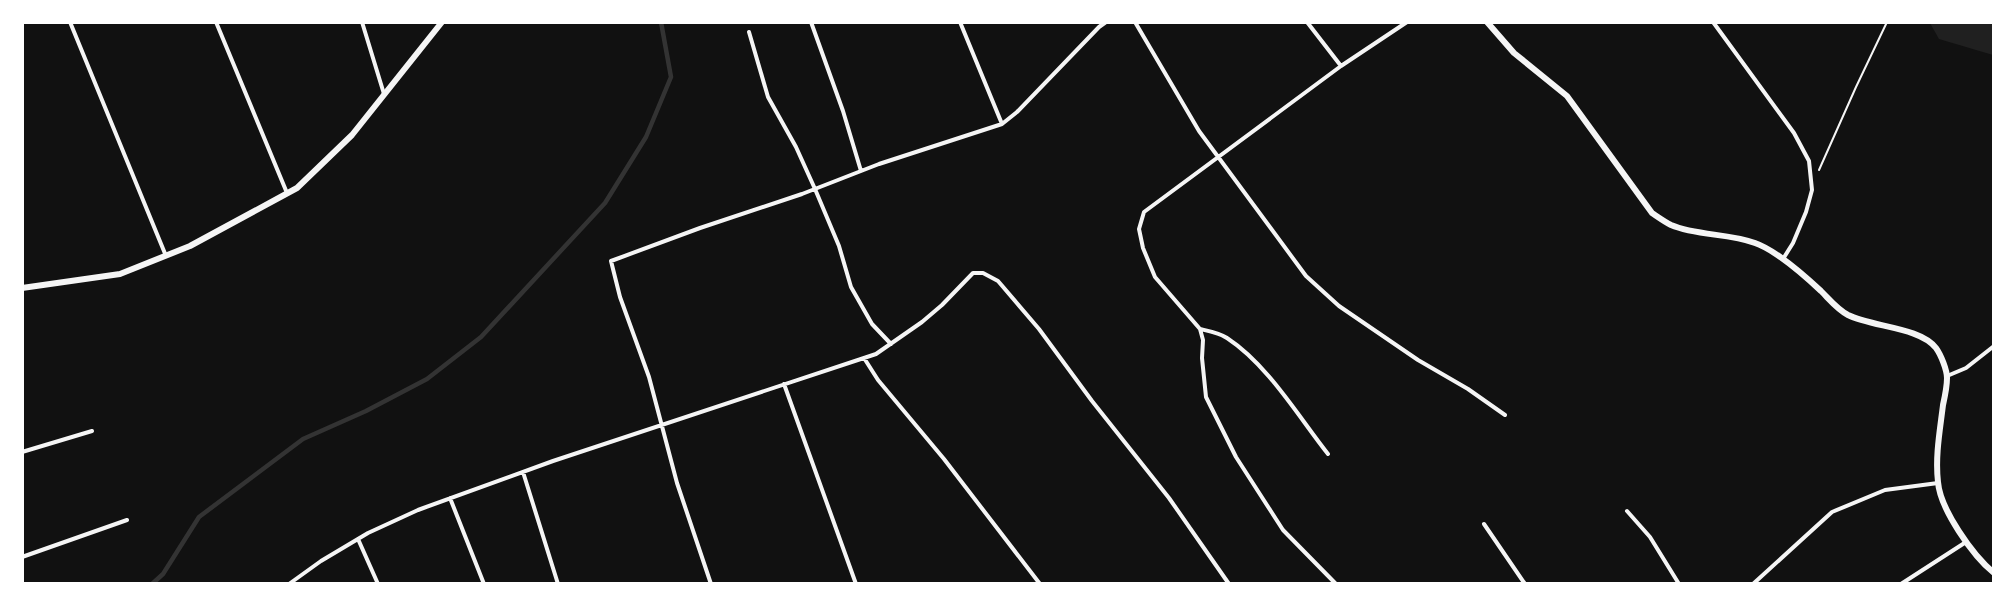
<svg xmlns="http://www.w3.org/2000/svg" width="2016" height="606" viewBox="0 0 2016 606" font-family="Raleway,sans-serif">
<style>
.green{fill:#202020}
.lines{fill:none;stroke-linecap:round;stroke-linejoin:round}
.stream{stroke:#333;stroke-width:4.5}
.path{stroke:#f5f5f5;stroke-width:2}
.service{stroke:#f5f5f5;stroke-width:4}
.minor{stroke:#f5f5f5;stroke-width:6}
</style>
<rect width="100%" height="100%" fill="#111"/>
<path class="green" d="M1930,23H1993V55L1939,39Z"/>
<g class="lines">
<path class="stream" d="M152,584L163,574L199,517L303,439L366,411L427,379L481,337L605,203L646,137L671,77L661,22"/>
<path class="path" d="M1819,170L1856,87L1887,22"/>
<path class="service" d="M70,22L166,256
M216,22L287,193
M362,22L384,94
M811,22L843,111L861,171
M960,22L1002,124
M1135,22L1199,131L1306,276L1339,306L1418,360L1468,389L1505,415
M1307,22L1341,66
M1713,22L1794,133L1809,161L1812,190L1806,212L1793,243L1783,259
M749,32L768,97L796,147L815,189L839,246L851,287L872,324L891,344
M1200,329C1209,331 1220,333 1227,338C1268,365 1298,416 1328,454
M864,358L878,380L944,459L1040,584
M1947,376L1966,368L1994,346
M784,384L856,584
M22,452L92,431
M523,472L558,584
M450,498L484,584
M1627,511L1650,537L1679,584
M1484,524L1525,584
M358,539L378,584
M22,557L127,520
M289,584L321,561L368,533L418,510L553,461L876,354L922,322L942,305L973,273H983L998,281L1039,329L1092,401L1169,498L1229,584
M711,584L677,483L649,377L620,297L611,261L700,228L802,194L879,164L1002,124L1017,112L1099,27L1106,22
M1336,584L1283,530L1236,457L1206,397L1202,358L1203,340L1200,329L1155,277L1143,248L1139,229L1144,212L1341,66L1407,22
M1753,584L1832,512L1885,490L1938,483
M1901,584L1966,542"/>
<path class="minor" d="M1487,22L1514,53L1567,96L1652,213C1658,217 1665,222 1671,225C1697,236 1728,233 1755,243C1775,250 1806,277 1821,291C1830,300 1837,309 1848,315C1872,327 1920,327 1936,348C1941,355 1947,370 1947,378C1947,386 1945,396 1943,405C1940,430 1935,456 1938,482C1940,509 1973,556 1994,573
M22,288L120,274L190,246L297,188L352,135L442,22"/>
</g>
<rect width="2016" height="606" fill="none" stroke="#ffffff" stroke-width="48"/>
</svg>
